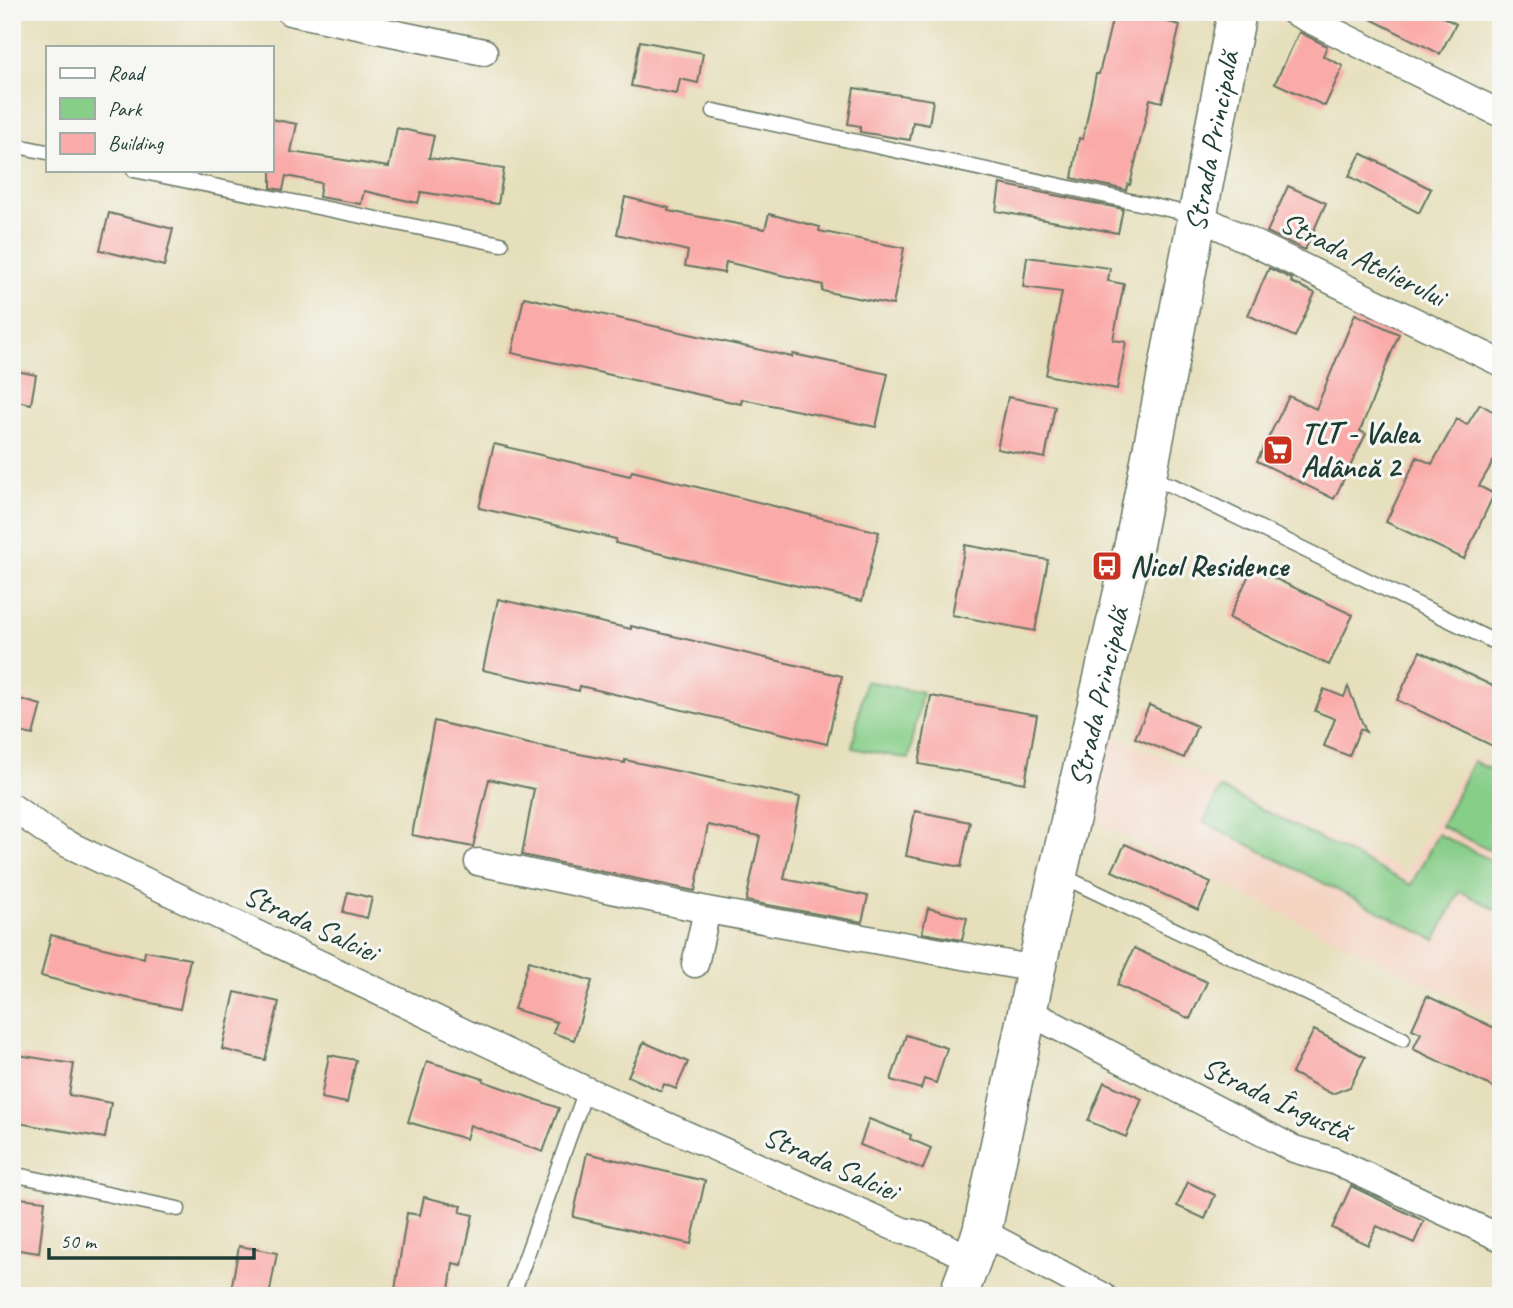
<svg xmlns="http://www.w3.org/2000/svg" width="1513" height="1308" viewBox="0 0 1513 1308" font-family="Caveat,sans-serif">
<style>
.built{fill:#f4d3c1}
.green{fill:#87ce89;stroke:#53865e;stroke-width:2}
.building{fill:#faaaa8}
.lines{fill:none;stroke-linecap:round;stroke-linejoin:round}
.lane-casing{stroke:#657663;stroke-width:17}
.street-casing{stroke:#657663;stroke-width:29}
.secondary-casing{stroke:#657663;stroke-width:41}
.lane{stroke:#fff;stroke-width:14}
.street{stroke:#fff;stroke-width:26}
.secondary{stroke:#fff;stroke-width:38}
.labels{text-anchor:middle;stroke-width:6;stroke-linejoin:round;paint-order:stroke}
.street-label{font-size:30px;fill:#1f3d34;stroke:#f6f6f2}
.poi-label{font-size:30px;font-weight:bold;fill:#1f3d34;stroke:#f6f6f2;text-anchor:start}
</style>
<rect width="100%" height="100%" fill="#f6f6f2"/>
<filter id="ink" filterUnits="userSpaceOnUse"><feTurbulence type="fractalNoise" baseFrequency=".0143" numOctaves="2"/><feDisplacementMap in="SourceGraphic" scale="14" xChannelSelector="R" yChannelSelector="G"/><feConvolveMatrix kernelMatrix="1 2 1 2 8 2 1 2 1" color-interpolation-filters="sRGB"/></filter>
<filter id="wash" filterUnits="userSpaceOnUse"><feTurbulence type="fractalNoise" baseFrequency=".00686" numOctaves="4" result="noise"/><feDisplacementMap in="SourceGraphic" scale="28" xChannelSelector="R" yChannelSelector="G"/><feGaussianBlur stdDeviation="1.57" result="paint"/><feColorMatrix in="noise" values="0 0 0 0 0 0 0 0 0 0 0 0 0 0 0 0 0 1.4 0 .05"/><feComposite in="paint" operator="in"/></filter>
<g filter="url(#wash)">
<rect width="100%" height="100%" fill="#e6dfbb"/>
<path class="built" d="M1109,733L1407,872L1471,756L1501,771V1020L1089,819Z"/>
<path class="green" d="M865,681L922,692L909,759L852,748Z
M1473,761L1501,774V856L1441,826Z
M1220,788L1411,885L1438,834L1501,865V912L1460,891L1435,940L1204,822Z"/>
<g id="blocks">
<path class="building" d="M1114,12H1128L1180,25L1162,102L1150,99L1130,185L1128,184L1126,190L1072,178L1079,138L1083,139L1096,74H1099Z
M1357,12H1434L1456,24L1440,54Z
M1299,32L1327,46L1323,56L1343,66L1325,106L1275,83Z
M640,41L703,53L698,83L680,79L677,94L631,86Z
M854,88L933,100L929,125L913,122L910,140L860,132V126L848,124Z
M271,119L297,124L291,152L389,167L397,128L434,136L429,158L504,169L498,204L421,192L418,203L364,191L361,204L319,197L321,183L286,176L283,190L271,188Z
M1361,153L1431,189L1419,213L1349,176Z
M1000,184L1123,209L1118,233L996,211Z
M1288,186L1326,203L1305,250L1267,232Z
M625,197L669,208L668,211L765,229L769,214L820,227L819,231L904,248L893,305L822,291L823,285L726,262L724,273L685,266L688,251L617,234Z
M109,213L173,229L164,266L100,250Z
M1027,257L1110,268L1108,281L1124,284L1113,340L1126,342L1117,389L1046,375L1062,292L1023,287Z
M1269,268L1292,279L1291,282L1315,293L1295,337L1248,315Z
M524,297L792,357L793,354L888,374L876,427L742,399L741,404L512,353Z
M1355,314L1399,334L1360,431L1366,434L1334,499L1257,461L1289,396L1316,409Z
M12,370L36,375L31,404L12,400Z
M1008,397L1055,406L1045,458L997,449Z
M1480,404L1501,416V448L1479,486L1494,494L1464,559L1386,522L1417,457L1432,464L1457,419L1467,425Z
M494,444L630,476L632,471L879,532L862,601L615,543L616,539L479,508Z
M965,545L1048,560L1035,631L952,615Z
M1252,568L1353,615L1329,665L1229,618Z
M498,599L631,629V626L842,676L827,744L580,686L579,691L483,670Z
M1420,651L1501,690V750L1397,700Z
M1348,687L1366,732L1360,729L1349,756L1324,746L1335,719L1315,711L1324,689L1344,697Z
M931,696L1037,715L1025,783L919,764Z
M12,697L41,705L33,735L12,730Z
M1149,705L1197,726L1184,758L1135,738Z
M434,721L529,744L625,763V760L800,797L784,879L868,896L862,922L746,901L760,836L708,825L695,891L522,855L534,789L489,779L473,847L412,835Z
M915,811L970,822L961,867L906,856Z
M1125,844L1211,883L1198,910L1112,871Z
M348,892L372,898L367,918L343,912Z
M928,908L967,918L962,940L922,933Z
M51,935L144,958L145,951L190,959L180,1009L118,996L41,976Z
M1134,948L1207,982L1190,1019L1117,985Z
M529,961L592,981L574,1040L553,1033L557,1022L514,1009Z
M235,992L279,1002L265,1060L222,1049Z
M1427,996L1501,1031V1091L1413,1049L1421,1033L1412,1029Z
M1314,1030L1365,1057L1350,1087L1332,1094L1292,1073Z
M906,1035L947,1048L936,1083L924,1079L921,1089L891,1080Z
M644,1042L688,1062L676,1089L664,1084L661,1091L628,1076Z
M12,1054L74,1064L69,1095L111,1103L105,1138L12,1122Z
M329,1055L356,1060L347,1103L321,1098Z
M427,1061L484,1079L483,1081L559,1108L543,1152L470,1125L466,1139L408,1122Z
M1104,1082L1142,1099L1126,1137L1088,1121Z
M869,1119L911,1135L910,1139L931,1148L923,1169L860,1145Z
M587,1153L705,1181L691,1244L573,1217Z
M1188,1182L1215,1195L1205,1219L1177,1206Z
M1351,1186L1424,1221L1414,1243L1377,1226L1368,1245L1332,1228Z
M12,1197L45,1201L39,1253L12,1249Z
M424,1197L462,1206L460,1212L473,1215L462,1265L453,1263L448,1296H394L407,1213L420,1215Z
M239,1246L277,1253L269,1296H230Z"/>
</g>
</g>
<g filter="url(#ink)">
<use href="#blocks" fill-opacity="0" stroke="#657663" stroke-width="2"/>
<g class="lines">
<g class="lane-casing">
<path id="lane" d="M714,111L1195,215
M12,145L47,152
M134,170L501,244
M1149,480L1171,485L1501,645
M1060,875L1403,1039
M12,1174L178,1209
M512,1296L586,1090"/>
</g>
<g class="street-casing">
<path id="street" d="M290,12L484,52
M1294,12L1501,114
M1196,215L1501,363
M12,807L59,840L586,1090L903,1231C929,1234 947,1250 972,1258
M478,862L707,910L1036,969
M695,964L707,910
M1029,1012L1294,1149L1334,1161L1501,1238
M982,1232L1103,1296"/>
</g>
<g class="secondary-casing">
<g id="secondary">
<path id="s1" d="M958,1296L982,1232L1036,969L1134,544L1237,12"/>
</g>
</g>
<use href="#lane" class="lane"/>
<use href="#street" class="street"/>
<use href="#secondary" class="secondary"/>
</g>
</g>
<defs>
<g id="supermarket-square" transform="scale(1.575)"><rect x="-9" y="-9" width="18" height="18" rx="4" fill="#c8321e" stroke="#f6f6f2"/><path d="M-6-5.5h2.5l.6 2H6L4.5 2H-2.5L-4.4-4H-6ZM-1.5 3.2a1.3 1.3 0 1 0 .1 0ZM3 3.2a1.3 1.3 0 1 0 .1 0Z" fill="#fff"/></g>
<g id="bus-square" transform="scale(1.575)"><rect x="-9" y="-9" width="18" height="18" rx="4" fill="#c8321e" stroke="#f6f6f2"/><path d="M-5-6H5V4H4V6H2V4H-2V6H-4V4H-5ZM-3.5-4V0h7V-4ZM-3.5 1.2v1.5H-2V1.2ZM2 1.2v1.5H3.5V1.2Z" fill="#fff"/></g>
</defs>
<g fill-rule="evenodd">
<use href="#supermarket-square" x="1278" y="450"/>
<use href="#bus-square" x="1107" y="566"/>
</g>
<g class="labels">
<g class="street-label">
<text dy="10" stroke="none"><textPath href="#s1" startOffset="1183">Strada Principală</textPath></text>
<text transform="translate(1363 259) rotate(26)" y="10">Strada Atelierului</text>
<text dy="10" stroke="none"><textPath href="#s1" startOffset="616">Strada Principală</textPath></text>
<text transform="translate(311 923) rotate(25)" y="10">Strada Salciei</text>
<text transform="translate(1277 1099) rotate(25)" y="10">Strada Îngustă</text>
<text transform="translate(831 1163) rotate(24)" y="10">Strada Salciei</text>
</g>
<g class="poi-label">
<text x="1301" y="443">TLT - Valea<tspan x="1301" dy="34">Adâncă 2</tspan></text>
<text x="1130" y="576">Nicol Residence</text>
</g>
</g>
<rect width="1513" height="1308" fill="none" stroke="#f6f6f2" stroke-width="42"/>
<rect x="46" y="46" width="228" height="126" fill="#f6f6f2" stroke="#a0aca6" stroke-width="2"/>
<rect x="60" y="68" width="35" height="10" fill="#ffffff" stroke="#a0aca6" stroke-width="2"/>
<text x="108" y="80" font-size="21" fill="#1f3d34">Road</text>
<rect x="60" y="98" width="35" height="21" fill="#87ce89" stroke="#a0aca6" stroke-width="2"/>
<text x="108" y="116" font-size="21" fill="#1f3d34">Park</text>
<rect x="60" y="133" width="35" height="21" fill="#faaaa8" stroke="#a0aca6" stroke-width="2"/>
<text x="108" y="150" font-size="21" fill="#1f3d34">Building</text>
<path d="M49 1248v10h205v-10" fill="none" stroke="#1f3d34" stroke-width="3.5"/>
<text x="60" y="1248" font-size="21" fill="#1f3d34" stroke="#f6f6f2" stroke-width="5" paint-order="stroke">50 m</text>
</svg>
